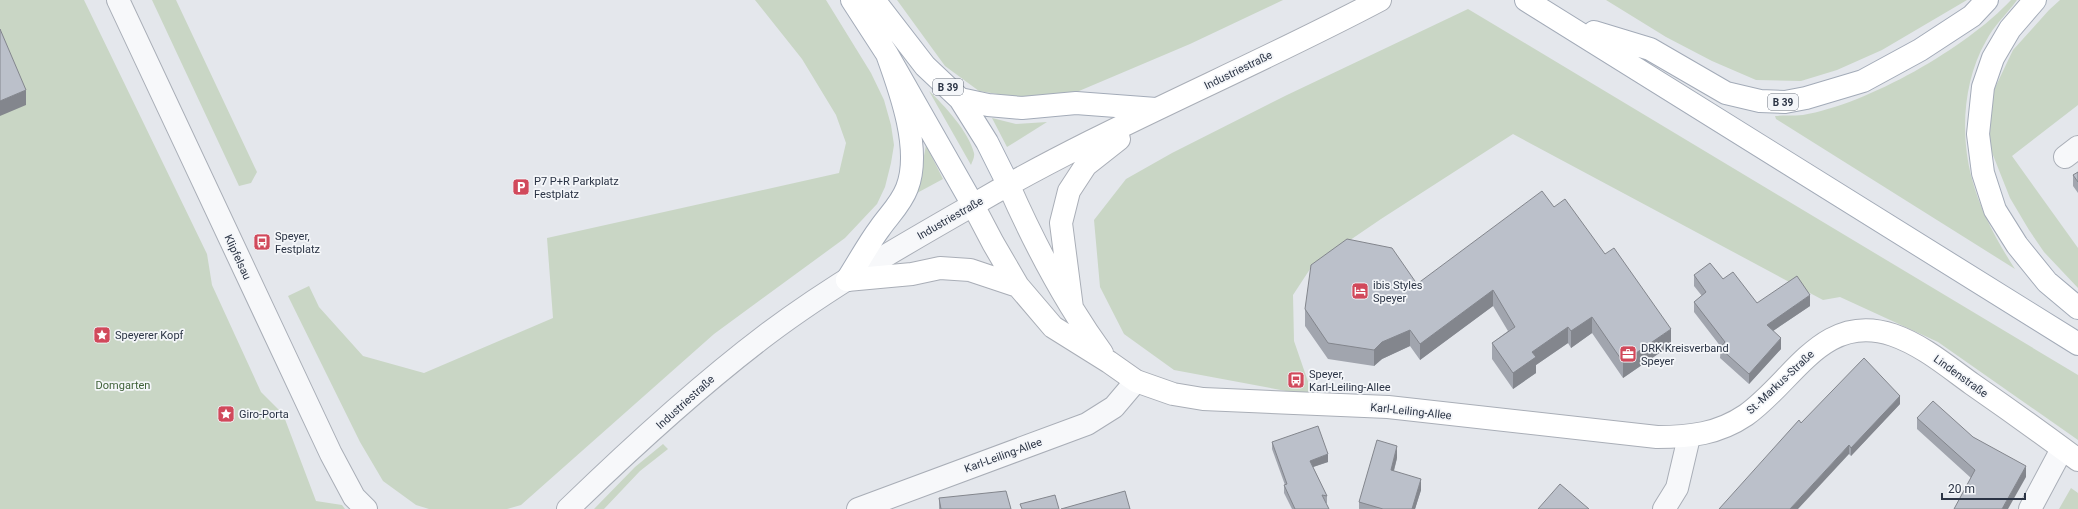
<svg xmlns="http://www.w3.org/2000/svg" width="2078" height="509" viewBox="0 0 2078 509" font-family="Roboto,sans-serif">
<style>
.green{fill:#c9d6c5}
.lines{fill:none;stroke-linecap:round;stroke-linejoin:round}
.street-casing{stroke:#a9aeb7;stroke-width:24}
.secondary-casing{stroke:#a9aeb7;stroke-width:24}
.primary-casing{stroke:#a3abb8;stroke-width:24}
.street{stroke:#f7f8fa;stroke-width:22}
.secondary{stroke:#fff;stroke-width:22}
.primary{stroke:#fff;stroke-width:22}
.wall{fill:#a1a5ae}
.shaded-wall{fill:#83868d}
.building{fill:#bbc0ca;stroke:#83868d}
.labels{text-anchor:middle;stroke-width:3.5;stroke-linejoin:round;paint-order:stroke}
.shield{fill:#f4f6f9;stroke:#676e7b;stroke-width:1}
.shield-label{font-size:10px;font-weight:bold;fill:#2b3445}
.street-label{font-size:11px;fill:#2b3445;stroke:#f4f6f9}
.poi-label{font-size:11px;fill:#2b3445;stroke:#f4f6f9;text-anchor:start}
.park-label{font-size:11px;fill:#3f6138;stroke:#f4f6f9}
</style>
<rect width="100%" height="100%" fill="#e4e7ec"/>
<path class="green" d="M0,0H84L207,254L212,285L261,392L283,414L316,501L342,505L345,509H0Z
M152,0H176L257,172L251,183L239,186Z
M755,0H826L871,73L884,100L891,125L894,145L891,163L885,187L877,204L845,238L714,334L521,505L507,509H429L416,505L383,481L360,442L288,296L309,286L319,307L363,356L424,373L553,318L547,238L839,173L846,143L836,115L802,59Z
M897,0H1283L1190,44L1079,91L1023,98L979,91L945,66Z
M1606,0H1967L1882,50L1837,70L1801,81L1756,80L1712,61L1666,37Z
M2011,0H2017C2007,14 1994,25 1986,41C1963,81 1960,135 1972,179C1980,210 1998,243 2015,269L1776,119L1775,116C1784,115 1794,116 1803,115C1868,104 1966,48 2011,0Z
M2060,0H2078V105L2012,156L2078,248V288L2044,252L2029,230L2010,198L1989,145L1993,92L2013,50L2049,10Z
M1468,9L2078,375V440L1938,342L1840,297L1823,300L1513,134L1381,219L1312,266L1293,295L1294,341L1313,396L1174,370L1124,334L1100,287L1094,220L1126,179L1172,153L1287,95Z
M929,91C944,105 969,132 974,153C975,157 972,162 971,165Z
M992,118L1016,124L1047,122L1007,147Z
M926,145L943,179L917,193Z
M663,444L668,449L640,471L604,509H594L635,467Z
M2071,488L2078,493V509H2059Z"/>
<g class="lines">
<g class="street-casing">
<path id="street" d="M118,0L331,454L354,497L366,509
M2065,157L2078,147
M568,509C631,448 696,388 766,335C831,286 903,245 973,205
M858,509L1087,424L1114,407L1136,381
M1664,509L1677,488L1689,437
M2030,509L2062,449"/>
</g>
<g class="secondary-casing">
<path id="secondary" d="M1380,0C1246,71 1104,128 973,205L993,243L1018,286L1053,327L1109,362L1136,381L1173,394L1203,399L1388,407L1657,437C1690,437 1718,434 1746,415C1794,381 1823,311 1893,335C1922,345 1947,366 1972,384C2008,409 2043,434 2078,460
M1008,184C1034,243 1064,301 1102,353
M847,280L912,274L940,268L970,270L1018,286
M1072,308L1061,223L1069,191L1086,165L1119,139"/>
</g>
<g class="primary-casing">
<path id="primary" d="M852,0L887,54L973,205
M874,0L925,66L960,99L987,142L1008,184
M1526,0L2078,344
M2035,0L2010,29L1993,58L1983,87L1978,134L1983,173L1995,210L2017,245L2047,282L2078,308
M1594,32L1650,49L1726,93L1760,101L1785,102L1806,98L1863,81L1920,50L1972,16L1987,0
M960,99L988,105L1022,108L1076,103L1156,109
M847,280C858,263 868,244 880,228C889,215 901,204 907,188C922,150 900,90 887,54"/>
</g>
<use href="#street" class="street"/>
<use href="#secondary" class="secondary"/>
<use href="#primary" class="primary"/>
</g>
<path class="wall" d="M2078,172V193L2073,186V175Z
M1554,207L1671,345L1623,378L1592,333L1571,348L1568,343L1536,365V373L1513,389L1492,359V343L1508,331L1493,306L1420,360L1410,346L1382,359L1374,366L1328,359L1305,326V309L1417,284Z
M1694,275L1723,279L1757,303L1810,306L1773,331L1781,349L1749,384L1720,358L1721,347L1694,312V302L1702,296L1694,286Z
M1900,404L1851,456L1849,454L1801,423Z
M1917,418L1973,437L2026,477L1971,478L1917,429Z
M1272,442L1328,462L1313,467L1327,496V503H1326L1329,509H1292L1284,493V485H1285L1272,449Z
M1397,458L1394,471L1421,490L1415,509H1359V502Z
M939,498L1011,509H939Z"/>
<path class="shaded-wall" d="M26,90V105L0,116V101Z
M1493,290V306L1420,360V344Z
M1810,295V306L1767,335V325Z
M1592,317V333L1571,348V331Z
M1568,327V343L1536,365V373L1513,389V373L1532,352Z
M1671,329V345L1623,378V362Z
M1410,330V346L1382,359L1374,366V350L1382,342Z
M1781,338V349L1749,384V374Z
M1900,396V404L1851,456V448Z
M1849,445V454L1798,509H1790Z
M1397,446V458L1391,481V470Z
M1328,454V462L1310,468V461Z
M2026,466V477L2008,509H2002Z
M1421,479V490L1415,509H1412Z"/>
<path class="building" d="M0,29L26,90L0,101Z
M2078,172V182L2073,175Z
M1542,191L1554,207L1565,199L1605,254L1614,248L1671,329L1623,362L1592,317L1571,331L1568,327L1532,352L1536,357L1513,373L1492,343L1515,327L1493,290L1420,344L1410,330L1382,342L1374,350L1328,343L1305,309L1311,265L1347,239L1392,248L1417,284Z
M1710,263L1723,279L1733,272L1757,303L1797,276L1810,295L1767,325L1781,338L1749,374L1720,348L1725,342L1694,302L1706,292L1694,275Z
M1864,358L1900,396L1851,448L1849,445L1790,509H1719L1799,420L1801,423Z
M1933,401L1973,437L2026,466L2002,509H1954L1975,470L1917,418Z
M1318,426L1328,454L1310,461L1327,496L1322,495L1329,509H1295L1284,485L1287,484L1272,442Z
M1377,440L1397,446L1391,470L1421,479L1412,509H1383L1359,502Z
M1560,484L1589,509H1538Z
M1006,491L1011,509H941L939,498Z
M1125,491L1130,509H1061Z
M1055,495L1059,509H1022L1020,504Z"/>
<defs>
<g id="parking-square" transform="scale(0.9)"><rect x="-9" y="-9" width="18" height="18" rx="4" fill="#d1495b" stroke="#f4f6f9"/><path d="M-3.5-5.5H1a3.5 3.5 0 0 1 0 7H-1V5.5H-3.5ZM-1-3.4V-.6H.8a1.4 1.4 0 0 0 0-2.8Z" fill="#fff"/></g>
<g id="bus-square" transform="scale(0.9)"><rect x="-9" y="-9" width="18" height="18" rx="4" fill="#d1495b" stroke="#f4f6f9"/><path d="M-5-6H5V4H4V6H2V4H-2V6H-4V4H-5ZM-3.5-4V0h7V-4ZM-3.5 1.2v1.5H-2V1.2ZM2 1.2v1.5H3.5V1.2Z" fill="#fff"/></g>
<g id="hotel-square" transform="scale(0.9)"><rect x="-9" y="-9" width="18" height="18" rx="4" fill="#d1495b" stroke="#f4f6f9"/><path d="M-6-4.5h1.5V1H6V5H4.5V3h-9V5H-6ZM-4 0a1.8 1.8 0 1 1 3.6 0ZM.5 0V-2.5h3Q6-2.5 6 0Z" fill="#fff"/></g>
<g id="sight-square" transform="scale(0.9)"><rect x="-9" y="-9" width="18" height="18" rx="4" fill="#d1495b" stroke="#f4f6f9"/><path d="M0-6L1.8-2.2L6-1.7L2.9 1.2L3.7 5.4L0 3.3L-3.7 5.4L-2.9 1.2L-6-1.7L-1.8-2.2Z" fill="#fff"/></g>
<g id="office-square" transform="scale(0.9)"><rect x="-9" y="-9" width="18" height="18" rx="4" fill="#d1495b" stroke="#f4f6f9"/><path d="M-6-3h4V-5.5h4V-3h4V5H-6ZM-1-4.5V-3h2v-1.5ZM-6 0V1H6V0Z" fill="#fff"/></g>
</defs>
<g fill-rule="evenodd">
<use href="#parking-square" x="521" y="187"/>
<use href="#bus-square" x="262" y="242"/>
<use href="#hotel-square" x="1360" y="291"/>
<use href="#sight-square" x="102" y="335"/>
<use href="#office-square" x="1628" y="354"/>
<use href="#bus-square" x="1296" y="380"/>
<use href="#sight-square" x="226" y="414"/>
</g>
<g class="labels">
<g class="shield">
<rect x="933" y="79" width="30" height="16" rx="3"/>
<rect x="1768" y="94" width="30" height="16" rx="3"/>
</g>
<g class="shield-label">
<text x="948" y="91">B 39</text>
<text x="1783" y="106">B 39</text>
</g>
<g class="street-label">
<text transform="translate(1238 70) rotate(-26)" y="4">Industriestraße</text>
<text transform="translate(950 218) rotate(-30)" y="4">Industriestraße</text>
<text transform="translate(238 257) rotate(65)" y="4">Klipfelsau</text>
<text transform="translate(1961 376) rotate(36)" y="4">Lindenstraße</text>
<text transform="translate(1780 382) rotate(-43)" y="4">St.-Markus-Straße</text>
<text transform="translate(685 402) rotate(-42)" y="4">Industriestraße</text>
<text transform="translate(1411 411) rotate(6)" y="4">Karl-Leiling-Allee</text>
<text transform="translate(1003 455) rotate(-20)" y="4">Karl-Leiling-Allee</text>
</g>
<g class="poi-label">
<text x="534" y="185">P7 P+R Parkplatz<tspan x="534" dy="13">Festplatz</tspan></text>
<text x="275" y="240">Speyer,<tspan x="275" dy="13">Festplatz</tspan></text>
<text x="1373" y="289">ibis Styles<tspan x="1373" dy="13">Speyer</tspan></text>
<text x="115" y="339">Speyerer Kopf</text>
<text x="1641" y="352">DRK Kreisverband<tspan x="1641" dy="13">Speyer</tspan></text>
<text x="1309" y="378">Speyer,<tspan x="1309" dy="13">Karl-Leiling-Allee</tspan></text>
<text x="239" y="418">Giro-Porta</text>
</g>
<g class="park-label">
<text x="123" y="389">Domgarten</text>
</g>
</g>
<path d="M1942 493v6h83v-6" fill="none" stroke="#2b3445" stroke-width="2"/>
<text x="1948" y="493" font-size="12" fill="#2b3445" stroke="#f4f6f9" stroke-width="3" paint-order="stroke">20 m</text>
</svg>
